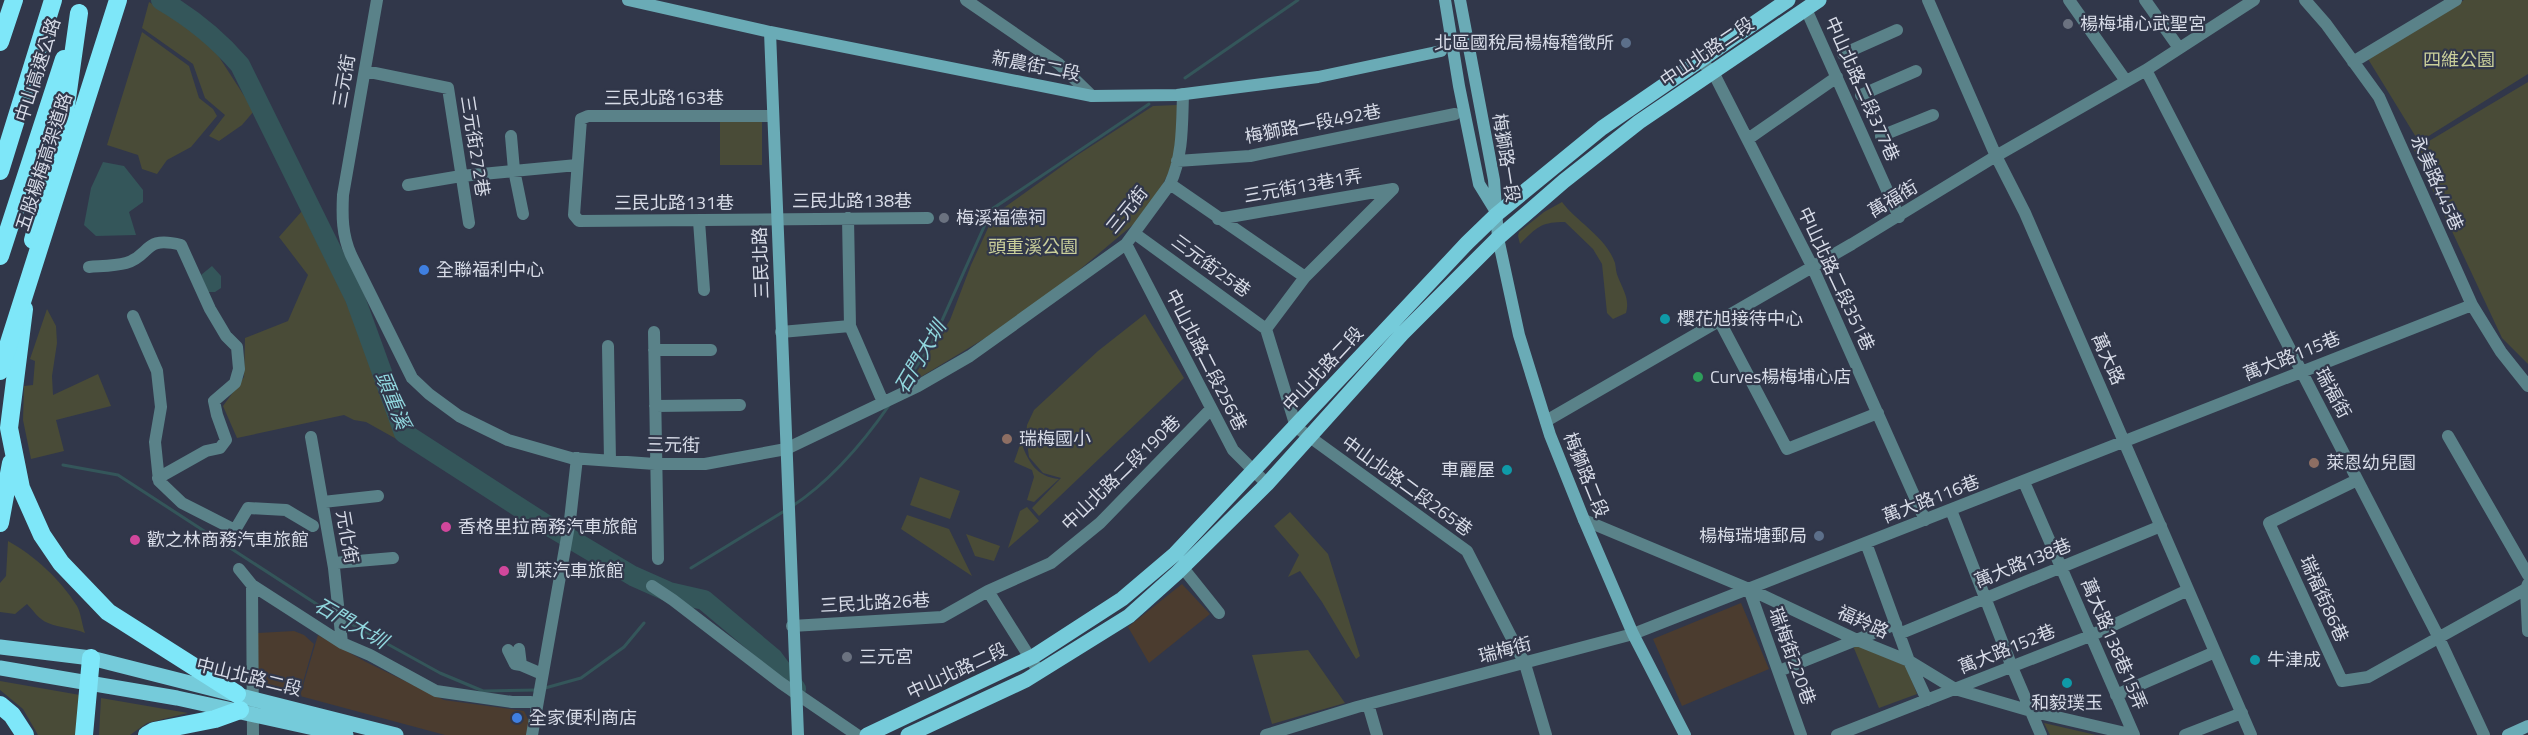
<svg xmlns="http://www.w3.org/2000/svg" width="2528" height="735" viewBox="0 0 2528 735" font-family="'Titillium Web','Noto Sans TC',sans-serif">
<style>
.commercial{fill:#4b3c2f}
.green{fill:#494b37}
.water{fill:#34565a}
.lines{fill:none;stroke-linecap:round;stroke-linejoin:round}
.stream{stroke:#34565a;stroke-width:3}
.river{stroke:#34565a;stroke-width:20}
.street{stroke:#5a8289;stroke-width:12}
.secondary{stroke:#6aabb6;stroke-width:12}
.primary{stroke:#75cbda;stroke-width:15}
.highway{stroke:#7ee7f9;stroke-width:18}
.highway-bridge{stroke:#7ee7f9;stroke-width:18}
.worship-dot{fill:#6b7280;stroke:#31374a;stroke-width:2}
.service-dot{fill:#5c6f8a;stroke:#31374a;stroke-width:2}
.shop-dot{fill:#3f7fe0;stroke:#31374a;stroke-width:2}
.culture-dot{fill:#0f9aa8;stroke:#31374a;stroke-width:2}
.leisure-dot{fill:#2e9e5b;stroke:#31374a;stroke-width:2}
.education-dot{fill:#8d6e63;stroke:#31374a;stroke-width:2}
.hotel-dot{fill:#d1479c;stroke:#31374a;stroke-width:2}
.labels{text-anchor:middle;stroke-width:4.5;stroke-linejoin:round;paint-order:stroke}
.poi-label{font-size:18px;fill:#d7dbe7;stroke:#31374a;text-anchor:start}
.street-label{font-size:18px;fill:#d7dbe7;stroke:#31374a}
.park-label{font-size:18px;fill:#cacf9a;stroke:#31374a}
.water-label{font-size:20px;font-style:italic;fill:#90d6dd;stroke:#31374a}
</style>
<rect width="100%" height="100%" fill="#31374a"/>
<path class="commercial" d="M1182,584L1210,614L1149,663L1128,627Z
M1741,603L1769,669L1682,706L1653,639Z
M294,631L304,635L314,644L299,696L258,685V633Z
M318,635L366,662L444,700L524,711L529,721L526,735H445L300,696Z"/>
<path class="green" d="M2464,0H2528V74L2419,142L2368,59Z
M149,2L195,29L219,57L254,111L242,125L219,141L209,136L225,115L205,98L193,64L142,28Z
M142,32L189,66L199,98L213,109L217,116L191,147L167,160L157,174L142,169L138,155L107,145Z
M2528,82V364L2502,338L2414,150Z
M1177,105L1176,157L1161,188L1135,223L1065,282L1002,328L909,384L950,320L971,265L994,215L1076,156L1153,106Z
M762,121V165H720V122Z
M1562,202C1578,223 1606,237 1615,263C1616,268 1616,273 1618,277C1623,290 1630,299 1626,313L1613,319L1607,313L1602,264L1593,249L1565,222C1541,222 1537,227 1520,244L1518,236L1519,232L1544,212Z
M302,211L338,281L400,441L366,422L354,420L344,415L237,438L223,406L244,377L245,338L288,321L308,275L279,237Z
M47,309L56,326L57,343L52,376L53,395L98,374L111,406L56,420L64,451L31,459L23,420L24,386L33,385L35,361L30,359Z
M1145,314L1184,378L1039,516L1032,508L1061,478L1043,473L1029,457L1026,436L1027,425L1034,410L1098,351Z
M1021,442C1028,461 1036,477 1059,479L1034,502L1027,500L1034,477L1032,470L1014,462Z
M920,477L960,491L950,519L910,505Z
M1027,507L1039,521L1008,548L1020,511Z
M1290,512L1328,554L1360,656L1356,659L1322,602L1300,571L1288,577L1299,555L1274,526Z
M907,515L949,529L972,576L901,529Z
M966,534L1000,546L994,561L975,556Z
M8,541C35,556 61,580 77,606C81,613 82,625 85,633C73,628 60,628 48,623C39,620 33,610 27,604L15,614L0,612V583L6,576Z
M1857,645L1906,666L1917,694L1879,708L1853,646Z
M1308,650L1345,703L1272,724L1252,655Z
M0,681L80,695L76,735H38L23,709L0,690Z
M101,698L188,713L147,723L130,735H99Z
M2044,723L2096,735H2050Z"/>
<path class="water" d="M103,162L124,166L143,190V202L129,212L136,235L96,236L84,225L91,188Z
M212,266L221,276V288L215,292H208L201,275Z"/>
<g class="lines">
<path class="stream" d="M1185,78L1298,0
M901,389L931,345L992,209L1149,104
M63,465L118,475L335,616
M791,507C831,481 863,443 890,404
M691,568L786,510
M344,620L440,673L483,691L536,690
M545,688L581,678L624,647L644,623"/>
<path class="river" d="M161,0C192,18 217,38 240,65L355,298L404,433L542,522L633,576L669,592L704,600L773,658L796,689"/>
<path class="street" d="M377,0L343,195C342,216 342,235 351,255L412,378L429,394L459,416L508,440L571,458L655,464H705L786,449L918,386L970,356L1126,244L1170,184C1183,156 1182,125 1183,94
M966,0L1059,64L1092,96
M1928,0L1996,156L2025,213L2251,735
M2069,0L2126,81
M2145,0L2179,48
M2305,0L2326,24L2379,97L2472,305L2501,352L2528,386
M1806,9L1899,217
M1843,54L1897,30
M2353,62L2456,0
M1706,66L1713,72L1812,266L1925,520
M2146,70L2438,636L2484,735
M365,71L448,88L469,223
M1861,95L1916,71
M772,116H588L581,119L574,215L579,221L928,218
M511,136L514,170L523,214
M1881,136L1933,115
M1748,139L1837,77
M1177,161L1250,156L1455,114
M1170,184L1305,277
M408,185L461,176L577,165
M848,218L850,326L883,402
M1218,219L1393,189
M699,221L704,290
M1134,233L1266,329
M1126,244L1233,450L1267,484
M89,267C101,266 115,266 126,263C151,256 143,235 181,245L210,309L226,336L237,347L239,369L235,383L214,401L217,415L226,440L220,448L206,451L158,478
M133,316L157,371L161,407L155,442L159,481L182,503L235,530L248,508L286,510L313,526
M1719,320L1787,449L1878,413
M1266,329L1296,427L1467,551L1525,664L1546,735
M1266,329L1305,277L1393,189
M654,332L658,559
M781,332L850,326
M608,346L610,461
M654,350H711
M655,406L740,405
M1546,421L1852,244L1996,156L2146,70L2254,0
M2448,436L2528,575
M311,437L334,568L342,643
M2357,480L2269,523L2342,681L2368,677L2526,589L2528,584
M2024,482L2134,735
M323,502L378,496
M1951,510L2012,667L2041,735
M1584,520L1749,589L1857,640L1909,661L1955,689L2031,711L2134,735
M1866,543L1909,661L1927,700
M334,563L393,558
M1183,568L1219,613
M239,569L252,585L253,735
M252,585L342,643L370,655L436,691L512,702H531
M652,586L673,600L781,683L857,735
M1749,589L1801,735
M2526,589L2528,631
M988,591L1039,672
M792,626L942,617L988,591L1051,563L1100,523L1211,409
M1899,634L2161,526
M519,649L521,665L542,674
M508,650L515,664L521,665
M1779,671L1896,624
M2116,695L2215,652
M1368,704L1377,735
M532,735L570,520L577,458
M1266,735L1357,707L1633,634L2472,305
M1837,735L2090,636L2188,590
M2185,735L2242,713"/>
<path class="secondary" d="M628,0L770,32L1092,96L1177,95L1318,77L1441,51
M1445,0L1459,86L1479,184L1495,210
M1460,0L1494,180L1498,238L1519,335L1550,435L1584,520L1633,634L1685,735
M770,32L798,735
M2508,735L2528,726"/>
<path class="primary" d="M0,647L91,658L396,735
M0,668L177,698L346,735
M867,735L1034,656L1122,599L1175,554L1467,243L1497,214L1602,128L1788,0
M908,735L1026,680L1129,616L1177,573L1267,484L1402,334L1498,238L1564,181L1639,122L1819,0"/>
<path class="highway" d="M0,42L14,0
M0,171L53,0
M33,240L62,134L79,13
M0,256L64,59
M24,309L9,428L21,488L42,535L61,563L108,612L237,694
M0,523L11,463
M0,705L12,715L25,735
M84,735L91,658
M147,735L154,731L215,719L240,710"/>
<path class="highway-bridge" d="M0,371L118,0"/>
</g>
<g class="worship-dot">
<circle cx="2068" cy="24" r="6"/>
<circle cx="944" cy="218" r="6"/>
<circle cx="847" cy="657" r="6"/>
</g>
<g class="service-dot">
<circle cx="1626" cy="43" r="6"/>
<circle cx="1819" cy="536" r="6"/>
</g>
<g class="shop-dot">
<circle cx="424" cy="270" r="6"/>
<circle cx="517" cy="718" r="6"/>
</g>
<g class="culture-dot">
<circle cx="1665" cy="319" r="6"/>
<circle cx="1507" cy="470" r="6"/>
<circle cx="2255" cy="660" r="6"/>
<circle cx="2067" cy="683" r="6"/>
</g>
<circle class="leisure-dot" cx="1698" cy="377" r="6"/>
<g class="education-dot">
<circle cx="1007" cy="439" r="6"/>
<circle cx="2314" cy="463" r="6"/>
</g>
<g class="hotel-dot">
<circle cx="446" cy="527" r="6"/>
<circle cx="135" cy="540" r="6"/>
<circle cx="504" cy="571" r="6"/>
</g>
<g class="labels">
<g class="poi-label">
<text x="2080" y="30">楊梅埔心武聖宮</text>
<text x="1614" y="49" text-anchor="end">北區國稅局楊梅稽徵所</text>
<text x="956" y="224">梅溪福德祠</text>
<text x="436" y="276">全聯福利中心</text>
<text x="1677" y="325">櫻花旭接待中心</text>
<text x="1710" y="383">Curves楊梅埔心店</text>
<text x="1019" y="445">瑞梅國小</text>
<text x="2326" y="469">萊恩幼兒園</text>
<text x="1495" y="476" text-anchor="end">車麗屋</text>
<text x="458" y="533">香格里拉商務汽車旅館</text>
<text x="1807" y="542" text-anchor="end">楊梅瑞塘郵局</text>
<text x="147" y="546">歡之林商務汽車旅館</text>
<text x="516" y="577">凱萊汽車旅館</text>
<text x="859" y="663">三元宮</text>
<text x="2267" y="666">牛津成</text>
<text x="2067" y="709" text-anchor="middle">和毅璞玉</text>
<text x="529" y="724">全家便利商店</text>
</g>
<g class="street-label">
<text transform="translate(1707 52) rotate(-34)" y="6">中山北路二段</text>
<text transform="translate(1036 66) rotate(11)" y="6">新農街二段</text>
<text transform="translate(38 70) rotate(-72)" y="6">中山高速公路</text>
<text transform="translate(344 81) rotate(-80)" y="6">三元街</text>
<text transform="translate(1862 89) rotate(66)" y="6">中山北路二段377巷</text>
<text x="664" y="104">三民北路163巷</text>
<text transform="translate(1313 124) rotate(-11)" y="6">梅獅路一段492巷</text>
<text transform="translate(475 146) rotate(81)" y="6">三元街272巷</text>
<text transform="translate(1506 158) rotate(81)" y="6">梅獅路一段</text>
<text transform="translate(44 162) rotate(-72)" y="6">五股楊梅高架道路</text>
<text transform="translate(2437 183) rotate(66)" y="6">永美路445巷</text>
<text transform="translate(1303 186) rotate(-10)" y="6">三元街13巷1弄</text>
<text transform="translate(1893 199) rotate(-31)" y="6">萬福街</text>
<text x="852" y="207">三民北路138巷</text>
<text x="674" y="209">三民北路131巷</text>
<text transform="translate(1127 210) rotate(-51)" y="6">三元街</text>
<text transform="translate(761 263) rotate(-92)" y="6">三民北路</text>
<text transform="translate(1211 266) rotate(36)" y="6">三元街25巷</text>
<text transform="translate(1836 279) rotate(65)" y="6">中山北路二段351巷</text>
<text transform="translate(2292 356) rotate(-22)" y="6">萬大路115巷</text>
<text transform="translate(2108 359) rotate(66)" y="6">萬大路</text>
<text transform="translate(1206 360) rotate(63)" y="6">中山北路二段256巷</text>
<text transform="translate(1323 369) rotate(-47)" y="6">中山北路二段</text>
<text transform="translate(2333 393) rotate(62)" y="6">瑞福街</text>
<text transform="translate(673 445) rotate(1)" y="6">三元街</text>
<text transform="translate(1121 473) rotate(-44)" y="6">中山北路二段190巷</text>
<text transform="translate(1586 475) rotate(68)" y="6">梅獅路二段</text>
<text transform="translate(1407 486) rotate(36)" y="6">中山北路二段265巷</text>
<text transform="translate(1931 499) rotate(-21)" y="6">萬大路116巷</text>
<text transform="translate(347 537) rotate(80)" y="6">元化街</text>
<text transform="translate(2023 563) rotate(-22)" y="6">萬大路138巷</text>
<text transform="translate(2324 599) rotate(66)" y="6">瑞福街86巷</text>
<text transform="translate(875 603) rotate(-3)" y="6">三民北路26巷</text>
<text transform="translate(1863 622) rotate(24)" y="6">福羚路</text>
<text transform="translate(2114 644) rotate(67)" y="6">萬大路138巷15弄</text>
<text transform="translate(2007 649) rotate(-22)" y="6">萬大路152巷</text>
<text transform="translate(1505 650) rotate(-15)" y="6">瑞梅街</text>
<text transform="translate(1792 656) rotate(70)" y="6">瑞梅街220巷</text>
<text transform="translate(957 671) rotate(-25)" y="6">中山北路二段</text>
<text transform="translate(249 677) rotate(14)" y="6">中山北路二段</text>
</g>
<g class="park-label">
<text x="2459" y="66">四維公園</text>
<text x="1033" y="253">頭重溪公園</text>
</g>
<g class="water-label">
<text transform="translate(920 357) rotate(-59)" y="7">石門大圳</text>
<text transform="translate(393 400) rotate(68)" y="7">頭重溪</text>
<text transform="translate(351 623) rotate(30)" y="7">石門大圳</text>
</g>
</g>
</svg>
